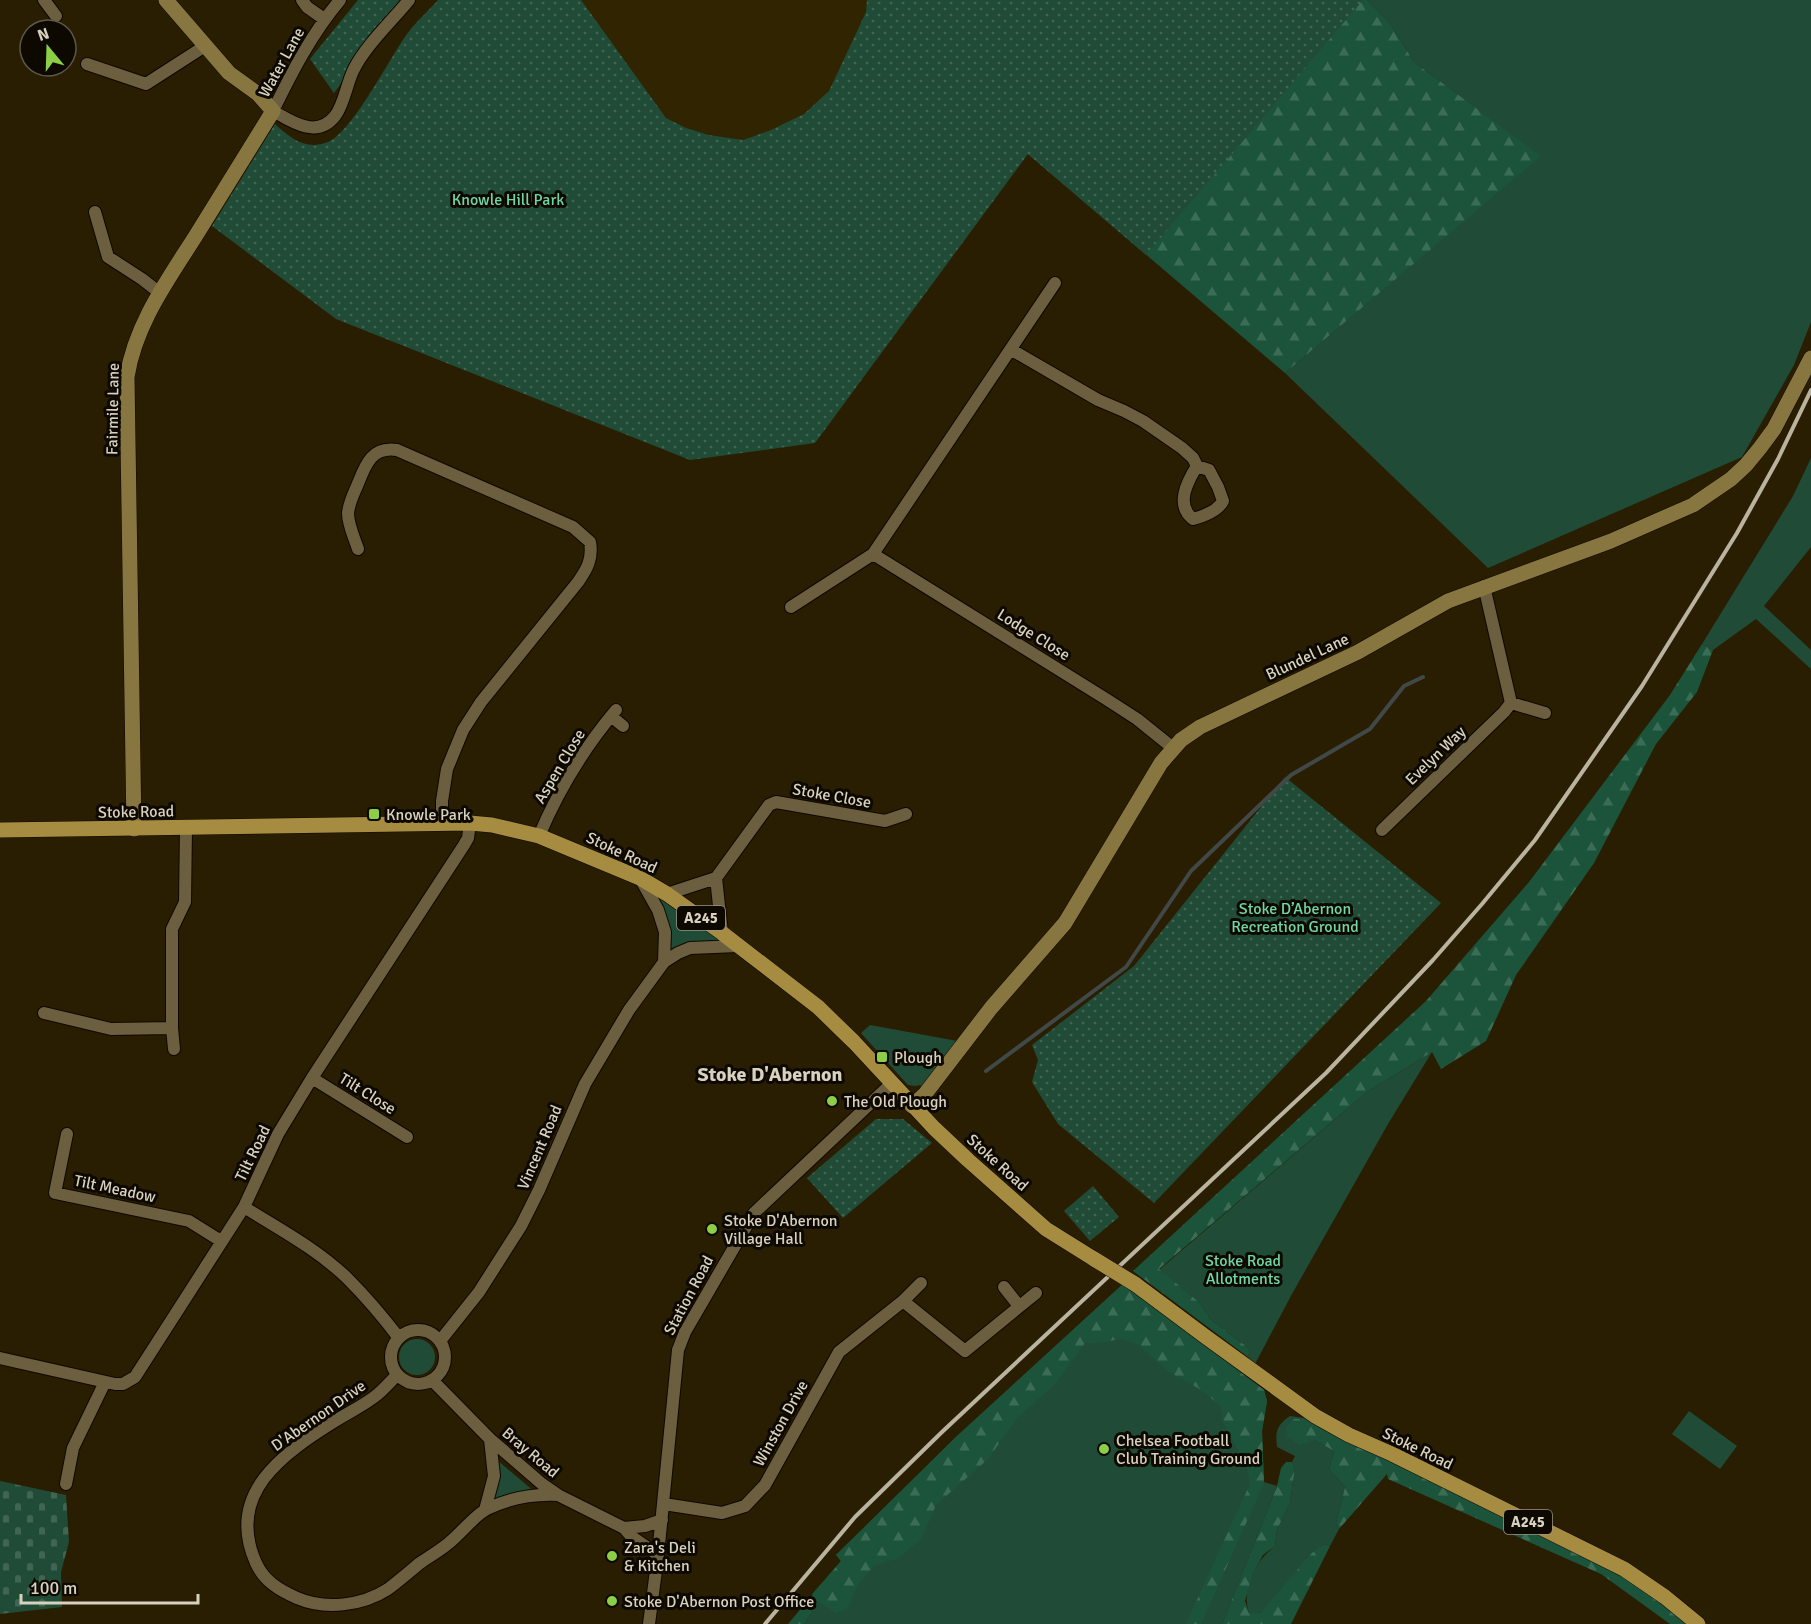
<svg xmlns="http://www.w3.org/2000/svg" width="1811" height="1624" viewBox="0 0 1811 1624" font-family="Signika,sans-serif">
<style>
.built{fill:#312400}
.green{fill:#204c37}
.forest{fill:url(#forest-firs)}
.cemetery{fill:url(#cemetery-stones)}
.park{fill:url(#park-dots)}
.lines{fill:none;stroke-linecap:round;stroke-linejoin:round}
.stream{stroke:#404848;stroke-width:4}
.street-casing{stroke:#100800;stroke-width:14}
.secondary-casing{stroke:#100800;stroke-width:16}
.primary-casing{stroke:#100800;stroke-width:16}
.street{stroke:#6b5f40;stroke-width:12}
.secondary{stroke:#887640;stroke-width:15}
.primary{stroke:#a58c41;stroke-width:15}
.rail{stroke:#bab3a0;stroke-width:4}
.primary-bridge-casing{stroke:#100800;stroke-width:16;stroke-linecap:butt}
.primary-bridge{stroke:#a58c41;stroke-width:15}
.poi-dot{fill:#8cce45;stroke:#0d0901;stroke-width:2}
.labels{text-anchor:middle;stroke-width:6;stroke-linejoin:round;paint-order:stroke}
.shield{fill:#0d0901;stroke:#9a9587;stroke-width:1.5}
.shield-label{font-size:15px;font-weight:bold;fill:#d7d1c0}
.street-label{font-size:16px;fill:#d7d1c0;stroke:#0d0901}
.park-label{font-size:16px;fill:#6fd7a5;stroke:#0d0901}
.poi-label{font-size:16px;fill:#d7d1c0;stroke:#0d0901;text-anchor:start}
.quarter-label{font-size:20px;font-weight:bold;fill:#d7d1c0;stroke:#0d0901}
</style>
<defs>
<pattern id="forest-firs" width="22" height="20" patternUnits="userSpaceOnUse" patternTransform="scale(1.5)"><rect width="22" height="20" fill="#1b543b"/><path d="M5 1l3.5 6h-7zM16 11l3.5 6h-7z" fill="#3b6c56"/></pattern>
<pattern id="cemetery-stones" width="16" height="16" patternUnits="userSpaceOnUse" patternTransform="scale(1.5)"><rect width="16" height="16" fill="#204c37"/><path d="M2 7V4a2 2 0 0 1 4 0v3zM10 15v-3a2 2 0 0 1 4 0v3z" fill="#406552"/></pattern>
<pattern id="park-dots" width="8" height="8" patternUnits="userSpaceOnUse" patternTransform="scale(1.5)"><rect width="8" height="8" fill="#204c37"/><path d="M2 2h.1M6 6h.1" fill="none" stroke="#406552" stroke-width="1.8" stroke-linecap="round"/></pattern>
</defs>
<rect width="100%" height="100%" fill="#291e01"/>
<path class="built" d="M581,0H867L866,12L829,91L804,114L771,130L743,140L709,135L686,128L666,118Z"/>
<path class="green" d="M1367,0H1811V322L1794,365L1742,457L1488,568L1285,373L1540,156L1414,62L1390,23Z
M1811,458V547L1764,606L1811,650V669L1756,619L1713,650L1702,644L1793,496Z
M656,896L723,942L670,953C672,931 668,915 656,896Z
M870,1025L963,1042L923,1087L920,1085L915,1086L908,1085L861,1033Z
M1432,1052L1388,1124L1292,1294L1255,1364L1248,1357L1250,1349L1210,1319L1200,1303L1159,1270L1367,1092Z
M1123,1284L1264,1390L1267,1401L1262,1431L1264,1482L1277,1486L1222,1624H804L819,1602L812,1594L841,1561L836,1555L957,1436Z
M399 1357a18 18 0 1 1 36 0a18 18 0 1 1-36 0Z
M1689,1411L1737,1446L1720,1469L1672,1434Z
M1290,1416L1312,1419L1314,1440L1334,1451L1329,1469L1345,1487L1336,1523L1339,1529L1330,1546L1324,1544L1260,1613H1249C1241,1589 1255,1561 1275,1546L1277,1530L1290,1503L1295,1468L1292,1462L1295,1456L1277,1447C1275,1431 1277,1425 1290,1416Z
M497,1460L535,1492L493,1502Z"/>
<path class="forest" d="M1250,0H1367L1390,23L1414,62L1541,156L1285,373L1028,154Z
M1702,644L1713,650L1697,692L1656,744L1594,863L1516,975L1486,1041L1441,1069L1432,1052L1367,1092L1159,1269L1200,1303L1210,1319L1250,1349L1248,1357L1133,1271L1426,1001L1529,882L1670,695Z
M1123,1284L1264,1390L1267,1401L1262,1431L1264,1483L1201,1624H1186L1250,1484L1247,1466L1224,1424L1220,1405L1198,1388L1169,1372L1138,1344L1121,1339L1097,1343H1085L1054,1385L1017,1418L988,1459L936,1505L921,1539L899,1558L875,1565L858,1584L847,1609L836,1613L819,1602L804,1624H788L841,1561L836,1555L957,1436Z
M1294,1419H1312L1622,1572L1693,1624H1670L1601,1574L1388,1479L1387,1474L1339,1529L1336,1523L1345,1487L1329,1469L1334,1451L1314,1440L1300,1445L1288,1437L1286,1428Z
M1286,1462H1292L1295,1468L1290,1503L1277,1530L1275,1546L1263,1555L1252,1575L1245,1601L1249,1613H1260L1312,1553L1324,1544L1330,1546L1291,1624H1222L1277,1486L1281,1468Z"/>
<path class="cemetery" d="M0,1481L66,1495L69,1542L61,1572L62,1607L0,1614Z"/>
<path class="park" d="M358,0H400L334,93L310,59Z
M438,0H581L666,118L686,128L709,135L743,140L771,130L804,114L829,91L866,12L867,0H1363L1146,255L1028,154L815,443L690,460L336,319L212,226L275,124C290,138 306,151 328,142C353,131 389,59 407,34C416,22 428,11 438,0Z
M1285,777L1441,903L1154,1203L1058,1124L1032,1082L1038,1060L1032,1045L1134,966Z
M876,1119H903L932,1143L843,1218L807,1178Z
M1093,1186L1119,1217L1090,1241L1064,1211Z"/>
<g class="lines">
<path class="stream" d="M986,1071L1126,967L1191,871L1291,775L1370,729L1404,686L1423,677"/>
<g class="street-casing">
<path id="street" d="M44,0L56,16
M302,0L307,7L324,19
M340,0C312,33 292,72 273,111C292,122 317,139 335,116C344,105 347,82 354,69C366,45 392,21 409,0
M87,64L146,84L205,46
M95,212L108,257L142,279L160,293
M1012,350L1098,400L1124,411L1143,421L1182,448L1193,458L1197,466C1187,482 1175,505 1193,519C1204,516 1218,511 1223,501L1218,487L1209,470L1197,466
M358,549C354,537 348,525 348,513C349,503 353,495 357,486C365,466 371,446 397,450L573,527L590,542C593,559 587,569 578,582L481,702L463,730L447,769L442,801V824
M873,554L1106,699L1137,719L1173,748
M791,607L873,554L1055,283
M1511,703L1545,713
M611,716L623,726
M1382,830L1504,712L1511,703L1484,586
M539,836C558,791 584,748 616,710
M640,878L658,910L665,932L664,962
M716,878L722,933
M667,894L716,878L769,805L776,802L885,821L906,814
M44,1013L111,1029L172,1028V929L185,902L186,828
M172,1028L174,1049
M312,1078L407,1137
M67,1134L55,1193L189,1221L221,1241
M244,1207C279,1229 317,1249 347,1278C366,1297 383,1317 399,1338
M1004,1287L1019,1306
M903,1301L965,1351L1036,1293
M391 1357a27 27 0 1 1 54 0a27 27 0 1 1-54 0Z
M440,1341L479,1292L521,1226L539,1190L585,1084L629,1010L664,962L678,953L690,948L738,946
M0,1358L115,1384H123L135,1377L244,1207L278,1134L312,1078L464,845L468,838L470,823
M397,1375C391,1381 385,1388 378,1394C365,1405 349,1412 335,1421C282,1454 225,1494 256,1563C264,1581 279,1590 297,1598C325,1610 362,1606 388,1589C399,1581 409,1572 420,1563C430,1556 441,1550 450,1542C461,1533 475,1515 487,1509C509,1498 534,1494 558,1495
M432,1380L490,1439L542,1484L558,1495L624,1528L632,1537L658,1555
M66,1484L73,1448L105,1382
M664,1504L722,1513L745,1506L765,1485L839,1352L903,1301L921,1283
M485,1510L494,1476L490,1439
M624,1528L645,1526L662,1520
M649,1624L658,1555L678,1350L685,1332L754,1213L892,1083"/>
</g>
<g class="secondary-casing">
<path id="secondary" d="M134,829L127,377C135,325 167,281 195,237C221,195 247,153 273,111L258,94L229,73L166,0
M912,1106L925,1094L991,1008L1065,923L1161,763L1181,740L1200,727L1358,652L1448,601L1611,541L1693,505L1731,479L1746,465L1760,448L1774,429L1811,358"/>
</g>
<g class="primary-casing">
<path id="primary" d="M0,830L470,823L492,825L539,836L640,878L667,894L722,933L818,1007L854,1042L934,1128L968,1160L1046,1229L1094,1259
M1135,1284L1206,1337L1315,1416L1349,1435L1392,1454L1624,1569L1665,1597L1698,1624"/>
</g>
<use href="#street" class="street"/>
<use href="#secondary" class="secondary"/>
<use href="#primary" class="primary"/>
<path class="rail" d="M765,1624L855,1517L942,1432L1326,1073L1433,960L1482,904L1535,840L1642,686L1737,533L1778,459L1811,390"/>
<g class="primary-bridge-casing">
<path id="primary-bridge" d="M1094,1259L1135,1284"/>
</g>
<use href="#primary-bridge" class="primary-bridge"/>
</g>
<g class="poi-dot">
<rect x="368" y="808" width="12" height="12" rx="3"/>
<rect x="876" y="1051" width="12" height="12" rx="3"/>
<circle cx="832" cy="1101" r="6"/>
<circle cx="712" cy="1229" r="6"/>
<circle cx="1104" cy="1449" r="6"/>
<circle cx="612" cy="1556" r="6"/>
<circle cx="612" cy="1601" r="6"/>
</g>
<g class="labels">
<g class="shield">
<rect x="677" y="906" width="48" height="24" rx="4.5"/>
<rect x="1504" y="1510" width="48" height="24" rx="4.5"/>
</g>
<g class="shield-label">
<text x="701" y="923">A245</text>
<text x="1528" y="1527">A245</text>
</g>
<g class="street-label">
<text transform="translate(281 62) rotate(-61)" y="6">Water Lane</text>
<text transform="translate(112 409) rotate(-89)" y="6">Fairmile Lane</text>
<text transform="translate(1034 634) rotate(32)" y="6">Lodge Close</text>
<text transform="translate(1307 656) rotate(-25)" y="6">Blundel Lane</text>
<text transform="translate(1435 755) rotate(-44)" y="6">Evelyn Way</text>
<text transform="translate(559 766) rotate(-59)" y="6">Aspen Close</text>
<text transform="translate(832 795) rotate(10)" y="6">Stoke Close</text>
<text transform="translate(136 811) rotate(-1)" y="6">Stoke Road</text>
<text transform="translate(622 852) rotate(25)" y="6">Stoke Road</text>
<text transform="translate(368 1093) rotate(32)" y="6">Tilt Close</text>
<text transform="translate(539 1147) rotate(-67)" y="6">Vincent Road</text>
<text transform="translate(252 1153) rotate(-64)" y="6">Tilt Road</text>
<text transform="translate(998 1162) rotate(42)" y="6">Stoke Road</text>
<text transform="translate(115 1188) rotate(12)" y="6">Tilt Meadow</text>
<text transform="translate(688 1295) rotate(-62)" y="6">Station Road</text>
<text transform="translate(318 1415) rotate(-35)" y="6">D'Abernon Drive</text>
<text transform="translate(780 1423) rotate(-61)" y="6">Winston Drive</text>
<text transform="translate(1418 1448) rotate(26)" y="6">Stoke Road</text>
<text transform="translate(531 1452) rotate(40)" y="6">Bray Road</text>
</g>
<g class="park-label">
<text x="508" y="205">Knowle Hill Park</text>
<text x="1295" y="914">Stoke D’Abernon<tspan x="1295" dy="18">Recreation Ground</tspan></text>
<text x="1243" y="1266">Stoke Road<tspan x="1243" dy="18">Allotments</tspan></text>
</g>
<g class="poi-label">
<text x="386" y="820">Knowle Park</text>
<text x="894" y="1063">Plough</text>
<text x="844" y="1107">The Old Plough</text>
<text x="724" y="1226">Stoke D'Abernon<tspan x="724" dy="18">Village Hall</tspan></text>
<text x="1116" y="1446">Chelsea Football<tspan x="1116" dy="18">Club Training Ground</tspan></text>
<text x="624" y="1553">Zara's Deli<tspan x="624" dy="18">&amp; Kitchen</tspan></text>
<text x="624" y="1607">Stoke D'Abernon Post Office</text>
</g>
<g class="quarter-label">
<text x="770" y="1081">Stoke D'Abernon</text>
</g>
</g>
<g transform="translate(48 48) rotate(341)"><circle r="28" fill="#0d0901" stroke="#5e594d" stroke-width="1.5"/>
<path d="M0-4.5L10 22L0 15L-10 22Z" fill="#8cce45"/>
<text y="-9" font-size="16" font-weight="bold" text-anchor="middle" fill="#d7d1c0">N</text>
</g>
<path d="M21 1594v9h177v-9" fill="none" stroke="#d7d1c0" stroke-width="3"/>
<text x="30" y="1594" font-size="18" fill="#d7d1c0" stroke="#0d0901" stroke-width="4.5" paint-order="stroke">100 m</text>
</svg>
